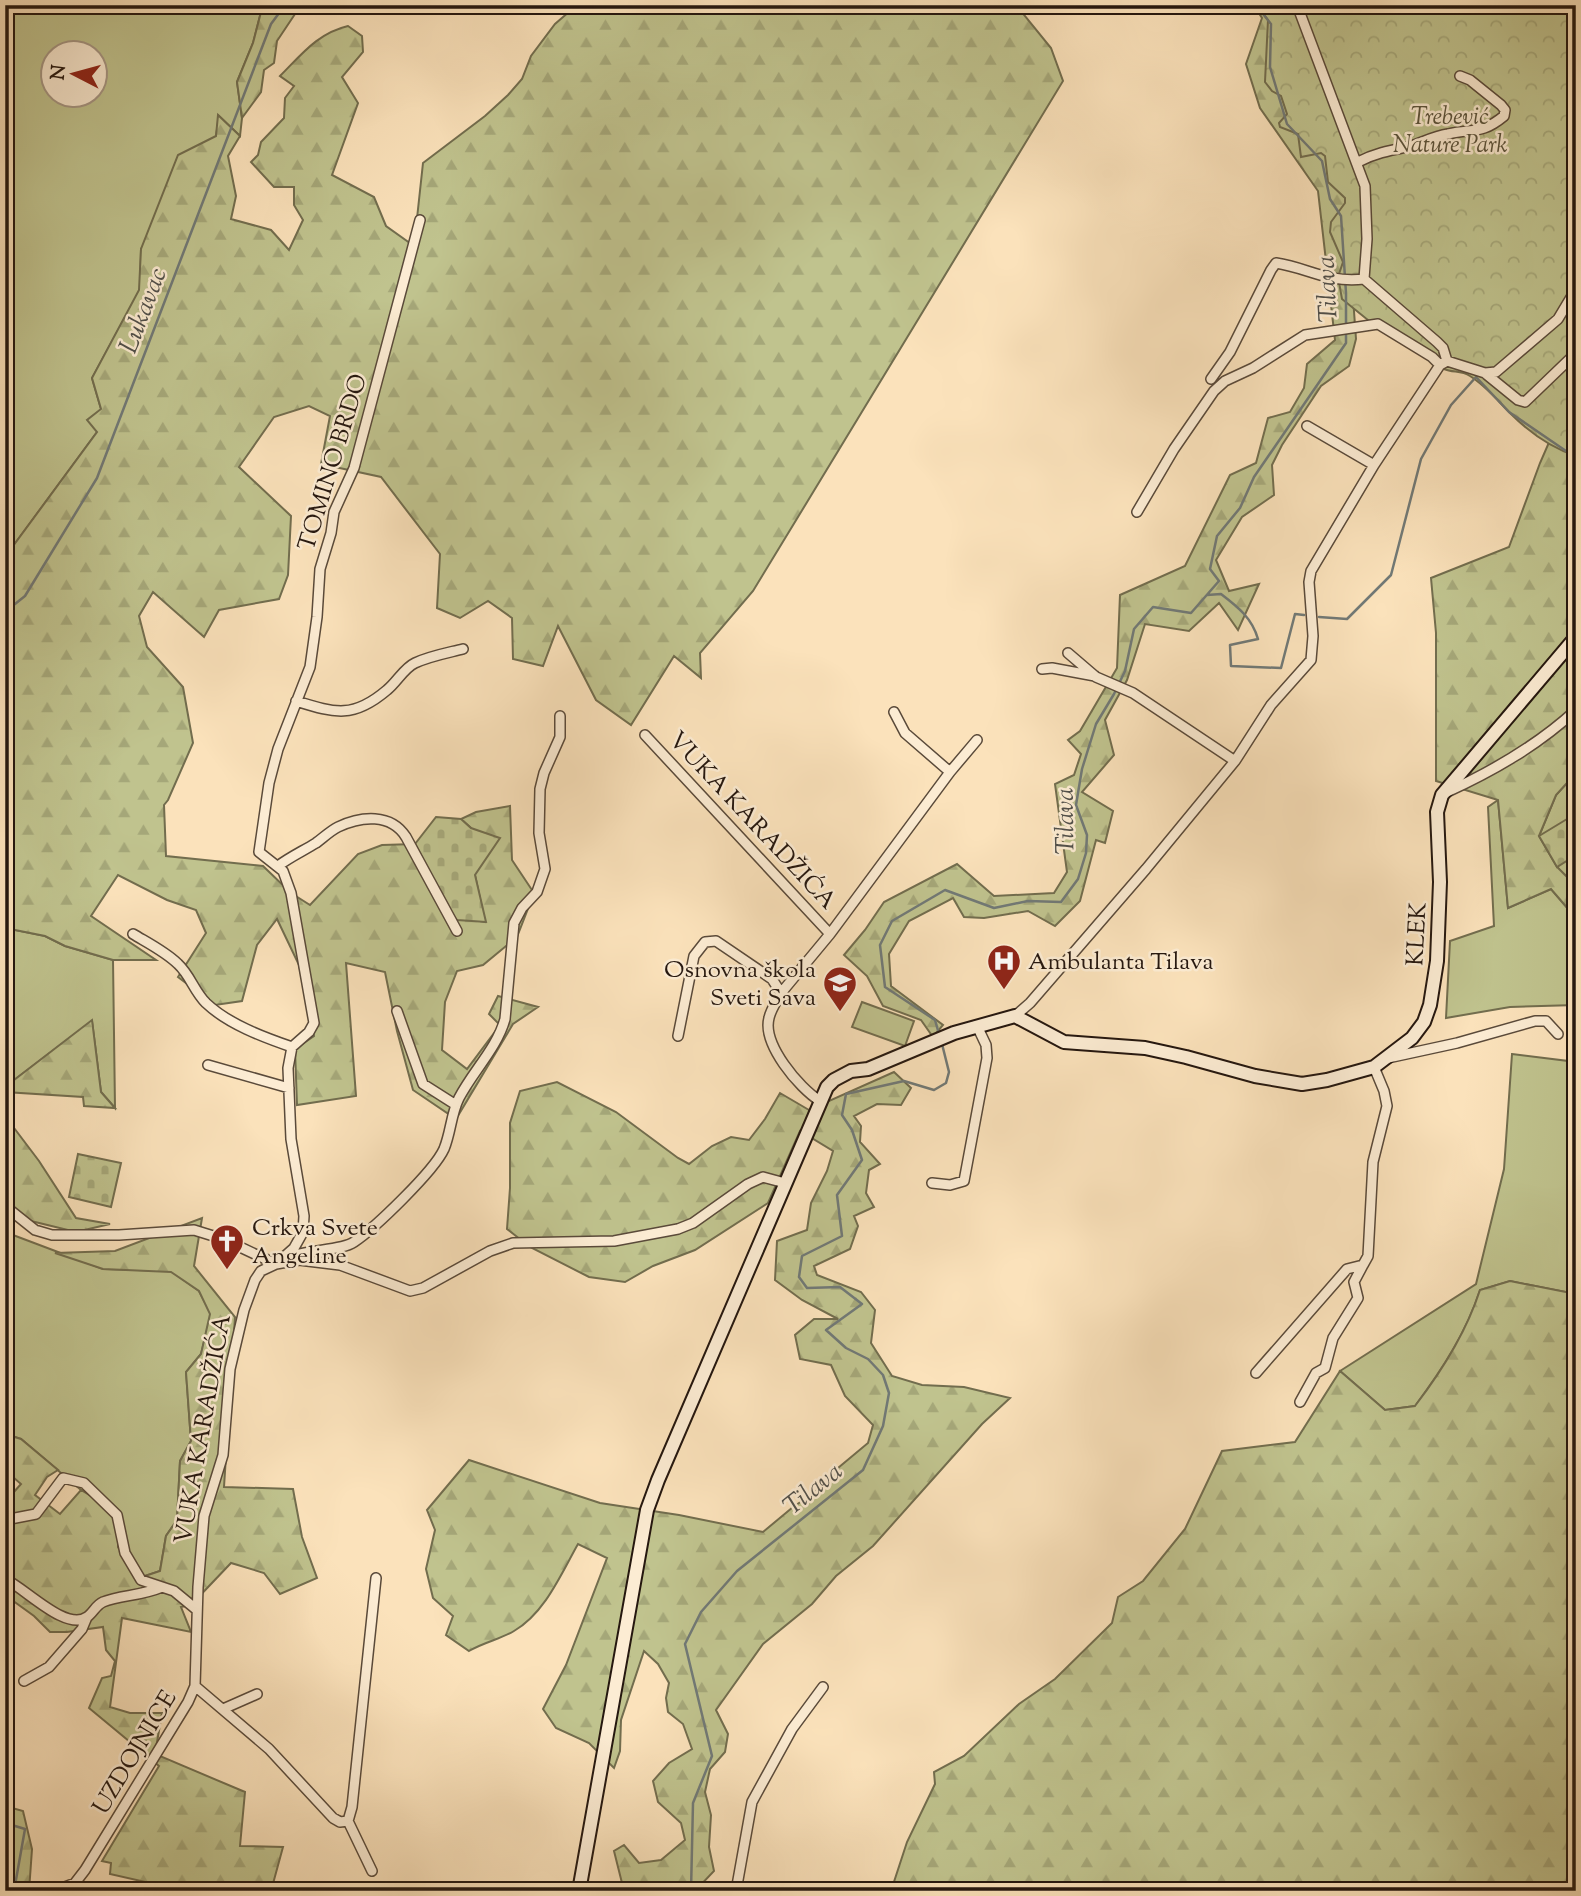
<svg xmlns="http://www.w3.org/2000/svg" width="1581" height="1896" viewBox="0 0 1581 1896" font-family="'Sorts Mill Goudy',serif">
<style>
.green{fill:#c0c38e;stroke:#726d4e;stroke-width:2;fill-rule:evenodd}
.forest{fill:url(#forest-firs);stroke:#726d4e;stroke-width:2}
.cemetery{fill:url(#cemetery-stones);stroke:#726d4e;stroke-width:2}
.park{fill:url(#park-crowns);stroke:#726d4e;stroke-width:2}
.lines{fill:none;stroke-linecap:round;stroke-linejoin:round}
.stream{stroke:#717976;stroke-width:2.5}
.street-casing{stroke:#5a4a3a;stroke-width:12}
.secondary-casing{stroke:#25170f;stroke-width:16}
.street{stroke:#fcecd3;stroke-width:9}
.secondary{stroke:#fcecd3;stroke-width:12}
.labels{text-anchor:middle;stroke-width:5;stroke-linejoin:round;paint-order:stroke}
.park-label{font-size:24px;font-style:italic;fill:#5b533b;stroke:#fcecd3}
.street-label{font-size:24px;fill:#25170f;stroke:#fcecd3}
.poi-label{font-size:24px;fill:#25170f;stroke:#fcecd3;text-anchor:start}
.water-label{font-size:26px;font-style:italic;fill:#51504b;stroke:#fcecd3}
</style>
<defs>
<pattern id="forest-firs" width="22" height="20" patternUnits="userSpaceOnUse" patternTransform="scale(1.75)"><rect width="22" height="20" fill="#c0c38e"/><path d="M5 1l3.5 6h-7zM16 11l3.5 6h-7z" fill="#a5a779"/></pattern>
<pattern id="cemetery-stones" width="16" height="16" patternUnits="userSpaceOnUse" patternTransform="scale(1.75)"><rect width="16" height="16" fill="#c0c38e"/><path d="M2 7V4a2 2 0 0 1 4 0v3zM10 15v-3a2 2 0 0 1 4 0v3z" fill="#a5a779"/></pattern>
<pattern id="park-crowns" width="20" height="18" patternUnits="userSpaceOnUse" patternTransform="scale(1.75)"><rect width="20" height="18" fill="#c0c38e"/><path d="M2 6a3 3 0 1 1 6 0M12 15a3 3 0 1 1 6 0" fill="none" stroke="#a5a779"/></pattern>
</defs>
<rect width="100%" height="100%" fill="#fbe2bb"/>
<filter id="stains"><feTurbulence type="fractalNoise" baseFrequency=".00286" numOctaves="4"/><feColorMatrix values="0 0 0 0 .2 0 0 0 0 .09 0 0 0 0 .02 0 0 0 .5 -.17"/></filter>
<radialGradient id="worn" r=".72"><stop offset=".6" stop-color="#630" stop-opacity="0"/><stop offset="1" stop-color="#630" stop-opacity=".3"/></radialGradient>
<path class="green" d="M5,5H266L261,12L253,43L237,82L242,118L240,136L219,116L216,136L141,249L140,290L92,378L101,409L97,432L5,557ZM52,52H94V94H52Z
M1576,773V886L1557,867L1539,836L1556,795Z
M1498,800L1508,908L1551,889L1576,918V1005L1510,1007L1446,1018L1450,941L1494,926L1488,807Z
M5,928L45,936L65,946L113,960L115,1108L101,1092L92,1021L5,1087Z
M862,1002L914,1021L905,1046L852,1027Z
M1512,1054L1576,1062V1294L1510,1281L1480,1290C1466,1333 1442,1370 1415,1406L1385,1410L1340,1371L1476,1284L1504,1169Z
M5,1232L103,1269L171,1271L199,1291L211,1314L201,1354L186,1372L191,1441L180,1461L177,1520L166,1536L160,1571L136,1579L118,1547L119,1513L81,1490L21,1439L5,1434Z"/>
<path class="forest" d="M266,5H301L277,41L274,63L264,70L261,92L242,118L237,82L253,43L261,12Z
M571,5H1016L1051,48L1063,81L753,591L700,653L701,678L674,656L631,725L596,700L558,626L543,666L513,659L512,618L488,601L460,618L437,608L440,554L381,477L321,464L330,416L309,406L274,417L239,467L291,516L288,575L279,599L219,610L204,637L153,592L139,616L147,647L183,687L193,743L168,800L164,805L166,856L263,866L291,893L310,905L358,854L382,845L415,844L453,916L485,922L475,875L471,828L461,819L476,812L510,806L512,860L534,893L517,937L483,965L457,971L445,1002L442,1050L467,1069L500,1025L489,1014L498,996L538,1007L513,1024L456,1119L413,1090L397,1031L385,972L346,963L356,1096L297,1105L295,1049L314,1036L299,965L277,919L257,945L242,1001L215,1005L178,977L206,933L196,910L167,900L118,875L91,916L156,960H113L65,946L45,936L5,928V557L97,432L87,420L101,409L92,378L139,290L141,249L178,155L216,136L218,115L240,136L228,156L236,196L231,219L271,230L289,250L303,220L294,205V187H274L251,162L258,155L261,142L284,118L285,98L294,86L280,76C302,54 318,33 348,26L362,36L363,52L342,77L358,103L332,175L374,197L386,226L414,246L423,163L485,116L508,95L522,79L531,56L555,24L570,11Z
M1255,7L1277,16L1343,159L1356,339L1349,366L1321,386L1282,445L1272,465L1274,495L1242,517L1216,560L1229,591L1259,584L1238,630L1219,603L1189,631L1145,624L1127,680L1105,720L1114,755L1082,792L1113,811L1105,843L1096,840L1080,901L1055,926L1028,911L984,918L964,917L953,898L909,921L889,954L891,986L943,1025L933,1037L921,1020L883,1006L867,976L844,955L865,930L884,902L957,864L994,896L1054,893L1067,872L1055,784L1074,775L1081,754L1068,740L1080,731L1117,668L1120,595L1185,566L1230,475L1256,463L1268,418L1290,412L1304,388L1307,364L1335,340L1318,191L1260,108L1246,64L1262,18Z
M1576,394V773L1556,795L1539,836L1557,867L1576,886V918L1551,889L1508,908L1498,800L1436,781V633L1431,578L1509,547L1540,463L1567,401Z
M92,1020L101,1092L115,1108L84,1106L83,1097L5,1092V1087Z
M894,1072L911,1088L901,1105L877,1104L854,1116L861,1126L860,1142L880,1164L869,1170L866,1193L874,1207L854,1216L858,1226L850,1249L814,1266L817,1275L861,1292L875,1310L871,1343L892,1376L922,1385L964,1387L1010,1398L982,1424L873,1546L836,1576L812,1604L763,1644L716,1710L728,1734L725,1752L710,1769L705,1792L711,1815L709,1847L714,1871L695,1891H624L614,1851L624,1845L639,1863L661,1860L685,1840L681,1823L658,1802L653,1781L669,1763L692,1749L683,1724L668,1712L666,1698L669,1683L658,1664L644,1651L621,1720L620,1751L614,1768L589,1743L556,1728L543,1709L566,1665L607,1558L578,1544C561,1574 545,1613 514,1631C501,1639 484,1642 469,1651L446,1635L453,1616L433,1598L426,1569L435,1530L427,1510L469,1460L600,1503L679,1515L763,1532L793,1507L814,1493L838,1468L868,1443L873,1425L845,1396L831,1365L800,1359L795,1335L814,1319H838L802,1300L775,1280L777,1241L807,1230L811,1203L827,1171L833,1151L800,1131L768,1203L695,1250L653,1266L625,1282L589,1277L530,1247L507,1229L510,1188V1123L520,1091L557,1082L616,1112L678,1158L689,1164L712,1146L731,1137L749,1140L765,1119L780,1093L809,1110Z
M5,1116L39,1161L76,1218L110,1224L76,1232L27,1220L5,1202Z
M202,1218L194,1266L235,1317L224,1487L293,1489L302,1537L317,1578L280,1594L264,1573L231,1563L191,1605L181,1607L191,1632L122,1618L110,1707L130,1713H162L155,1754L245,1792L240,1846L283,1847L271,1891H185L110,1874L111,1863L102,1861L159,1766L89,1708L102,1678L111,1676L115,1661L106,1650L103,1627L67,1632H50L34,1616L5,1595V1539L13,1533L5,1513V1502L21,1484L5,1470V1434L21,1439L58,1470L47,1477L35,1495L60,1514L81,1490L119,1513L118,1547L136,1579L160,1571L166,1536L177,1520L180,1461L191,1441L186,1372L201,1354L210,1314L199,1291L171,1272L103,1269L55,1253L115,1251Z
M1510,1281L1576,1294V1891H891L907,1842L935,1784L934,1772L964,1756L1019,1704L1055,1679L1112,1623L1118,1597L1143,1581L1185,1529L1222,1451L1295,1442L1340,1371L1385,1410L1415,1406C1442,1371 1466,1333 1480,1290Z
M5,1806L23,1811L32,1849L29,1891H5L9,1833H5Z"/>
<path class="cemetery" d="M1572,816L1576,822V855L1557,867L1539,836Z
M436,817L461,819L471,828L500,838L475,875L486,922L457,920L453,916L415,844Z
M78,1154L121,1163L111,1207L69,1197Z"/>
<path class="park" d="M1257,5H1576V456C1552,448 1529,432 1511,414C1498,401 1486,386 1470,376C1461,370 1453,373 1444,369L1379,329L1342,299L1338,277L1343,262L1330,232L1331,222L1345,203V198L1328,182L1325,156L1321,153L1301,157L1298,134L1280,127L1279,123L1287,114L1281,96L1272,91L1265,82L1268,20Z"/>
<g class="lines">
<path class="stream" d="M1207,595L1221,594C1238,607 1252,618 1258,639L1230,645L1231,666L1281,668L1295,614L1304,615
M5,612L25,596L97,478L271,24L285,5
M1319,617L1347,619L1391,575L1421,459L1451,405L1476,377L1509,412L1566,451L1576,452
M939,1034L935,1020L885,987L880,945L892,921L945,890L994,908L1028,901L1061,902L1078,879L1086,853L1087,835L1076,805L1082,769L1096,724L1114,694L1125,671L1134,629L1153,607L1191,613L1219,581L1210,569L1217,536L1240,508L1254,477L1346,343V293L1341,216L1330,199L1322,161L1287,124L1270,67L1271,24L1256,5
M5,1823L25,1829L14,1891
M691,1891L693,1803L712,1756L685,1644L701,1612L737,1571L863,1470L883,1426L889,1393L883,1375L868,1359L846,1348L826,1330L862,1304L840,1287L807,1288L799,1277L802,1256L842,1236L837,1195L862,1160L852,1130L842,1115L846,1094L904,1081L934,1090L946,1083L949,1072L942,1044"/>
<g class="street-casing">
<path id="street" d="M1358,162C1375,153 1392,150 1411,146C1423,142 1435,136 1448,134C1473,128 1481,135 1504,116L1505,110L1501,105L1470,80L1460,76
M1447,361L1485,373L1496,372L1558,319L1576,289
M1486,374L1518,400L1525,402L1576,353
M1211,379L1230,352L1271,270L1276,263C1309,268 1326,283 1364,279
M1307,426L1374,465
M1137,512L1174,449L1214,391L1225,381L1253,368L1305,335L1378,324L1432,357L1440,365
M1068,653L1096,677L1133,693L1235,761
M1042,669L1052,668L1095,676
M296,701C335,713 353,719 387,690C397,682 404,668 415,663C430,656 447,653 463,649
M894,712L905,733L950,772
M645,735L830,934L781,993
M1445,793C1493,771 1537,746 1576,710
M278,866C290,857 303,851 316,843C323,838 330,831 338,827C361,816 391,813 406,837L457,931
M133,934C148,943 166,952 178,964C190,975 194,991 206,1003C228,1024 263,1037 292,1047
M830,934L950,772L977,740
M397,1011L423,1084L456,1105
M1015,1016L1030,1003L1146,869L1235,761L1271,705L1311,660L1313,636L1309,582L1311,571L1374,465L1440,365L1447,361L1443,348L1437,342L1364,279L1367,239L1365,186L1297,5
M678,1036L694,956L705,942L716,941L772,979L781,993C777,1001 771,1009 769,1018C762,1044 799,1088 820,1101
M1388,1058L1457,1043L1535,1021H1546L1558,1034
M208,1065L289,1088
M932,1183L950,1185L964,1181L987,1058L986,1045L978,1028
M5,1206L35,1230L52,1235H119L194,1230L223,1239L276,1264
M287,1258C307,1249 341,1251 354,1242C375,1228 434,1171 444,1149C451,1132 451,1114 459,1098C473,1071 497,1048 505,1019L514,923L522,908L537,892L545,869L539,833L540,789L544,773L560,737V716
M277,1263L294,1248L303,1232L304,1216L291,1139L288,1068L292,1047L309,1032L314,1023L291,893L283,871L259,852L269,783L278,749L310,667L317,617L320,569L331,533L334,512L354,468L420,220
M1256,1373L1347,1269L1363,1265L1368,1256L1373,1162L1387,1106L1384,1091L1374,1067
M1300,1402L1316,1373L1325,1368L1333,1338L1358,1298L1354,1282L1363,1265
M5,1520L36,1514L63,1478L84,1483L117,1515L125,1553L141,1580L162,1587
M5,1579C25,1588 66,1632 87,1617C93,1613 96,1605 103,1602C121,1595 141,1596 162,1587L174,1591L197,1610
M24,1681L49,1667L82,1629L87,1617
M195,1686L269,1749L333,1818L340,1822L348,1821L352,1807L376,1578
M223,1709L257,1694
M348,1821L372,1871
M5,1889L9,1891
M54,1891L75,1883L85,1870L188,1702L195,1686L198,1587L204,1516L223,1455L230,1369L244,1310L255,1280L261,1271L276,1264L299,1260L340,1265L410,1291L423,1288L490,1251L513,1243L614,1241L678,1229L693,1223L748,1184L763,1177L785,1183
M736,1891L752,1802L792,1729L823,1687"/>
</g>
<g class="secondary-casing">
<path id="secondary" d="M579,1891L647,1510L658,1480L827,1087L834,1080L851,1071L868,1069L954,1033L1015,1016L1064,1042L1145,1048L1186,1057L1255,1076L1302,1084L1327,1080L1374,1067L1412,1038L1424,1022L1430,1005L1437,961L1440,882L1437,812L1442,795L1576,637"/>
</g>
<use href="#street" class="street"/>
<use href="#secondary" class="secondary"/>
</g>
<defs>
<g id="hospital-pin" transform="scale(1.75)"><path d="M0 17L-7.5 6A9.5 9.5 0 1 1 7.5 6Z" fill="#8f2418" stroke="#fcecd3"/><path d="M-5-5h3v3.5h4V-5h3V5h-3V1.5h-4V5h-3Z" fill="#fff"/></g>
<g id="school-pin" transform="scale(1.75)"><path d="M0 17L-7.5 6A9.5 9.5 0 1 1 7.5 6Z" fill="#8f2418" stroke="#fcecd3"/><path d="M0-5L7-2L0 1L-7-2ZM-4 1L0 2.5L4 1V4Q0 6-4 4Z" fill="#fff"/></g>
<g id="church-pin" transform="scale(1.75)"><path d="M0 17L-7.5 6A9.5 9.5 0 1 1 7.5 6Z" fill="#8f2418" stroke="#fcecd3"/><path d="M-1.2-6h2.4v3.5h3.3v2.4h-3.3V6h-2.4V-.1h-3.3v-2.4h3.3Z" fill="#fff"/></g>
</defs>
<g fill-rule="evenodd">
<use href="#hospital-pin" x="1004" y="961"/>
<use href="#school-pin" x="840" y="983"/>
<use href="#church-pin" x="227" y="1241"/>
</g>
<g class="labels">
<g class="park-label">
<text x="1450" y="124">Trebević<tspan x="1450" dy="28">Nature Park</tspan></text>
</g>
<g class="street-label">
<text transform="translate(332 462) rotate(-73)" y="8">TOMINO BRDO</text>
<text transform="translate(753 820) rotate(47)" y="8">VUKA KARADŽIĆA</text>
<text transform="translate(1416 934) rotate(-87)" y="8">KLEK</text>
<text transform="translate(202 1429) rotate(-80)" y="8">VUKA KARADŽIĆA</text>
<text transform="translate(134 1752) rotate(-59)" y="8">UZDOJNICE</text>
</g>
<g class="poi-label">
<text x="1028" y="969">Ambulanta Tilava</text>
<text x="816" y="977" text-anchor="end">Osnovna škola<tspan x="816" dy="28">Sveti Sava</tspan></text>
<text x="252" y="1235">Crkva Svete<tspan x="252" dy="28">Angeline</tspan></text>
</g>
<g class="water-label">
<text transform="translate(1326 289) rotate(-93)" y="9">Tilava</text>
<text transform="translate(142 310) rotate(-69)" y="9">Lukavac</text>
<text transform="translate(1064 821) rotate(-91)" y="9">Tilava</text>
<text transform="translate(812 1488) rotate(-39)" y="9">Tilava</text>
</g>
</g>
<rect width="1581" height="1896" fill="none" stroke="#fbe2bb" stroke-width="28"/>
<rect x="7" y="7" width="1567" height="1882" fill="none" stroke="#25170f" stroke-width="3.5"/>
<rect x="14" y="14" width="1553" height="1868" fill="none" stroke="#25170f" stroke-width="2"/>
<g transform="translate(74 74) rotate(276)"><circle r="33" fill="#fcecd3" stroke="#a69785" stroke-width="2"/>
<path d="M0-5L12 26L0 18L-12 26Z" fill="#8f2418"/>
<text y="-10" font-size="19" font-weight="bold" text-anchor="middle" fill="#25170f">N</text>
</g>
<rect width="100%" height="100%" filter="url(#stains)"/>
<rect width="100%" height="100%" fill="url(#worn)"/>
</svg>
